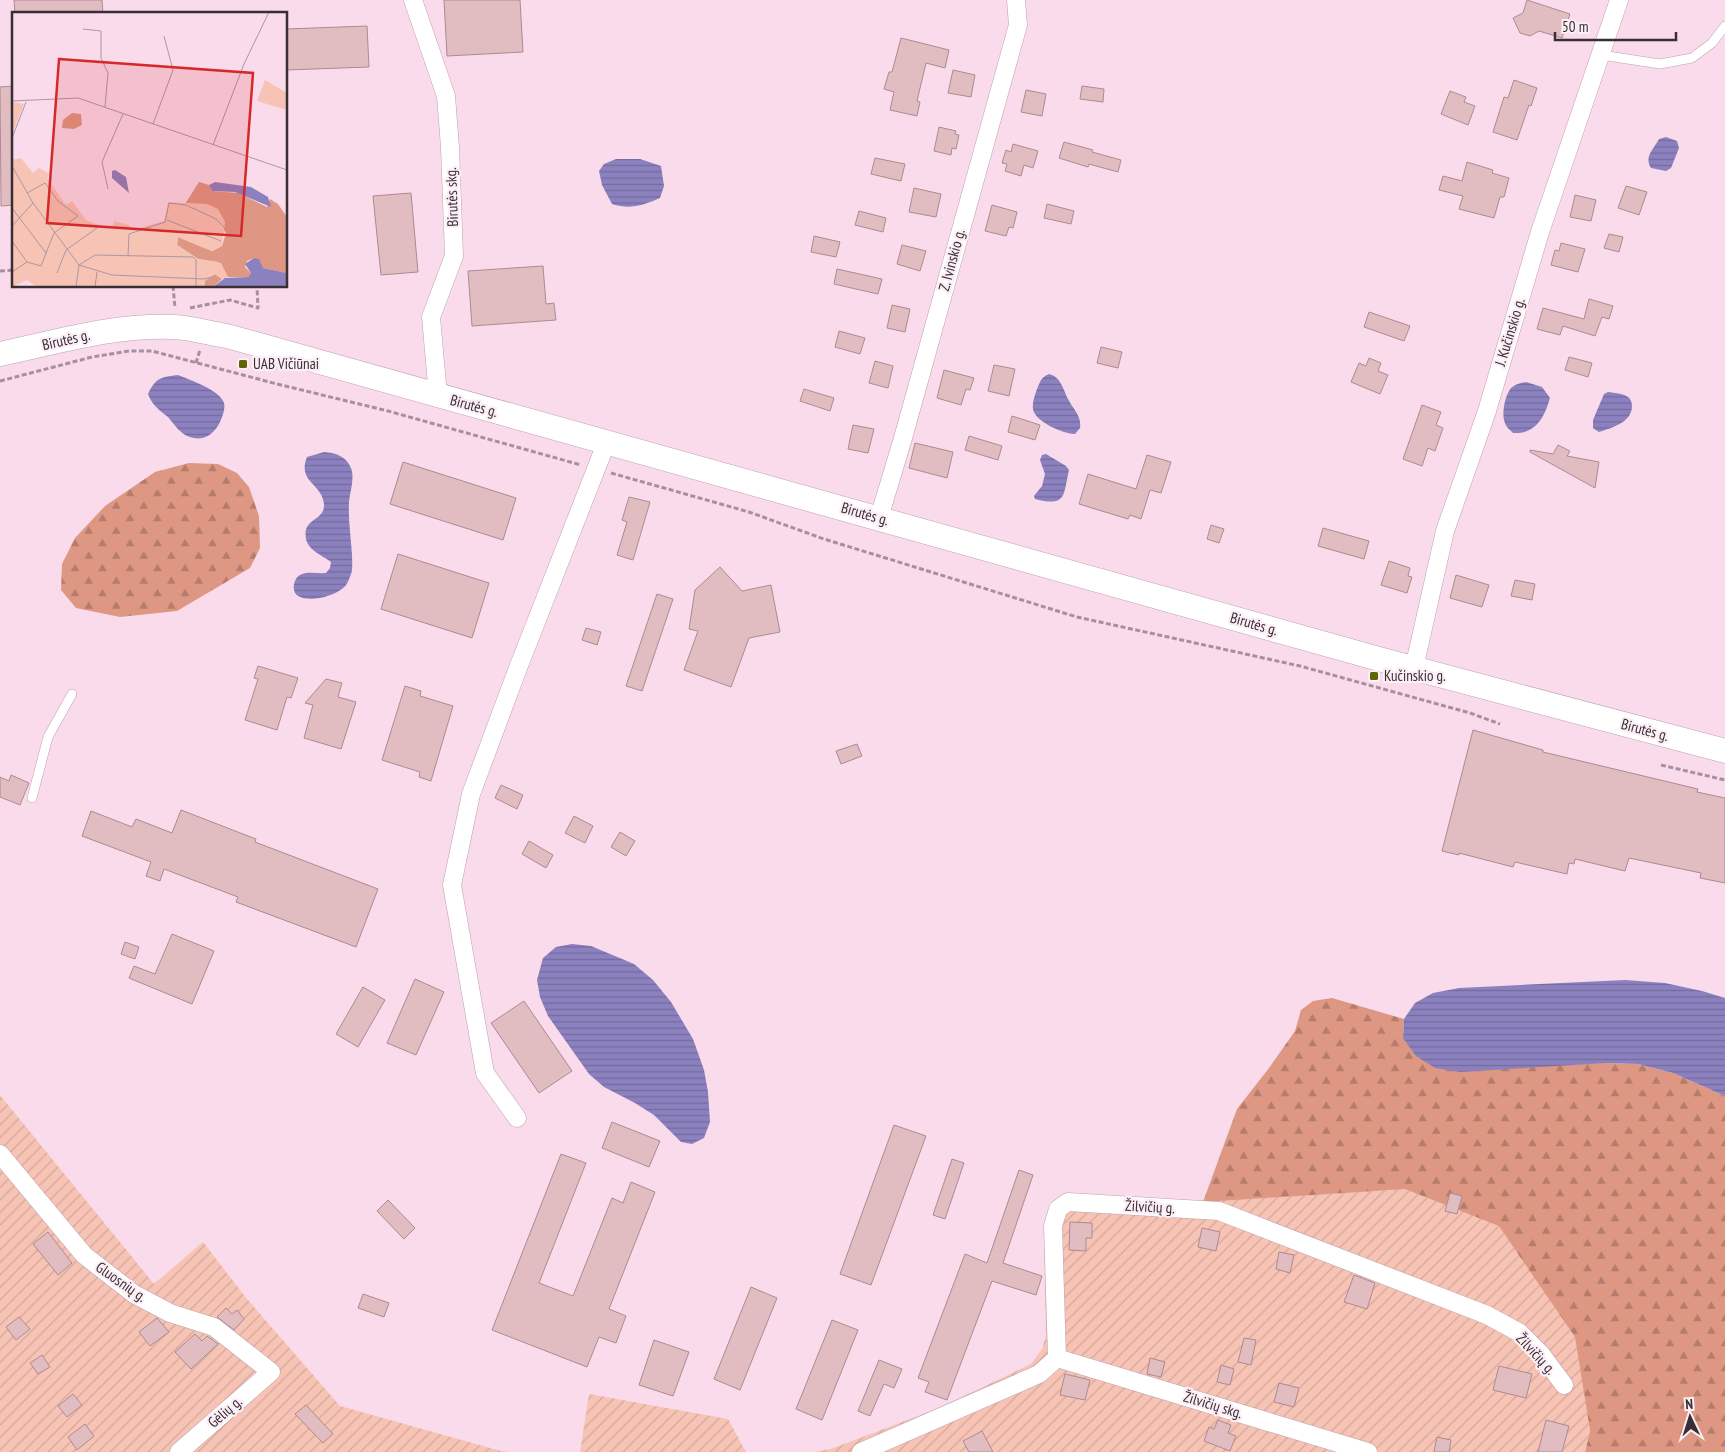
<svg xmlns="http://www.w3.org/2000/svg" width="1725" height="1452" viewBox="0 0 1725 1452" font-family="'PT Sans Narrow',sans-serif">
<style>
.forest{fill:url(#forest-firs)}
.garden{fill:url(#garden-furrows)}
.water{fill:url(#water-rules)}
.building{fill:#e1bdc2;stroke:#ac8a8f}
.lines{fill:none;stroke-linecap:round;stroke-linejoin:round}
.service-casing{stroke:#bda0b0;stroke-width:10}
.minor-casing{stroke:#bda0b0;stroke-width:19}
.secondary-casing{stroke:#bda0b0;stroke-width:25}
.path{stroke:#a7909d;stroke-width:3;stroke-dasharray:5 2.5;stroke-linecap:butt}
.service{stroke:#fff;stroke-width:9}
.minor{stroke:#fff;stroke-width:18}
.secondary{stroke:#fff;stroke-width:24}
.poi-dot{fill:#5f6604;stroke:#fbeef5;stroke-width:2}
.labels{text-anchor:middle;stroke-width:4.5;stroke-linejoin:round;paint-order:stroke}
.street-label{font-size:15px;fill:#3a2e35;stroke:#fbeef5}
.poi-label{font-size:15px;fill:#3a2e35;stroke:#fbeef5;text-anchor:start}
.inset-road{fill:none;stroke:#ad96a3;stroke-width:1}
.view{fill:#d62828;fill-opacity:0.15;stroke:#d62828;stroke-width:2.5}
.inset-edge{fill:none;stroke:#3a2e35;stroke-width:2.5}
</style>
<defs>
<pattern id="forest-firs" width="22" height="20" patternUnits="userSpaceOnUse" patternTransform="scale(1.25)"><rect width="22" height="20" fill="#de9783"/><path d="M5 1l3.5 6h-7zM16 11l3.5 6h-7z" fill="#b57c6c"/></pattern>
<pattern id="garden-furrows" width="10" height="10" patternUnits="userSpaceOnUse" patternTransform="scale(1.25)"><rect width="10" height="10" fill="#f7c3b4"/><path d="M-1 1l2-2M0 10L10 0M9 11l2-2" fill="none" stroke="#d4a89b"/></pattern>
<pattern id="water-rules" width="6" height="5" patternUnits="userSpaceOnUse" patternTransform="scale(1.25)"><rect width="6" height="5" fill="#8c81bf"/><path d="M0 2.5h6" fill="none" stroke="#736a9c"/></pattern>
</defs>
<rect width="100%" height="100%" fill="#fadbec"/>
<path class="forest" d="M189,463L218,464L237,473L249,487L259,516L260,548L250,568L177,611L120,617L76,608L61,590L62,564L75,538L105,506L155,472Z
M1332,998L1404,1019L1403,1038L1605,1063L1638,1064L1673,1073L1725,1096V1452H1585L1590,1430L1203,1202L1237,1109L1269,1068L1295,1031L1301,1010L1313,1001Z"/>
<path class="garden" d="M0,1095L154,1284L203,1242L247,1299L340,1406L501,1451L510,1452H0Z
M1405,1189L1499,1226L1575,1337L1590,1430L1585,1452H813L831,1449L939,1408L1031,1364L1042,1349L1046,1336L1044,1235L1047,1219L1059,1198L1203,1202Z
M589,1394L728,1419L746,1452H580Z"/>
<path class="water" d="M1666,137L1677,141L1679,148L1671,168L1666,171L1651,168C1644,157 1653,150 1659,139Z
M616,159H640L661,166L664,186L660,198C644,205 630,210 612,204L602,185L599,171L604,164Z
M1049,374C1061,377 1063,389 1068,399C1073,409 1082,416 1080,428L1075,434C1064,434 1035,422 1033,409C1032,402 1035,395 1037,389C1040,382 1041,377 1049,374Z
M178,375C190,380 220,390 224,403C225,406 224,411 223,414C218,431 206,444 187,436C180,433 173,423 168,417C159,410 152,405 148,394C156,377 162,377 178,375Z
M1526,382L1542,387L1550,398C1544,418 1536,434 1513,433C1510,430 1506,427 1505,423C1501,415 1505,395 1511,388C1516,384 1520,383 1526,382Z
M1608,392C1614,393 1623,393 1628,397C1631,399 1632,403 1632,407C1631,423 1611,428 1599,432L1593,428V420L1604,394Z
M324,452C336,453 346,456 351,468C355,479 350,491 349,502C348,520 351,538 352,555C352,561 353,569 351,574C350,577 348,582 346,585C336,599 285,609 295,581C300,569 315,574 326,573L330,568L331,562C322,555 309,551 306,539C302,517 325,522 324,504C322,483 297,482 307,457Z
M1046,454L1066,466L1069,470C1063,496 1067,507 1035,499L1034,496L1042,486L1045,474L1040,460L1042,455Z
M572,944L591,946L634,964L653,980L671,1002L693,1039L704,1070L708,1092L710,1122L704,1138L692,1144L681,1142L654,1115L635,1103L604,1087L589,1074L548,1016L540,997L537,980L543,958L556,947Z
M1625,980L1665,983L1702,991L1725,998V1096L1673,1073L1638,1064L1605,1063L1460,1072L1435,1068L1416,1056L1403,1038L1404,1019L1415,1003L1433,993L1459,988Z"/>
<path class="building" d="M14,0H102L103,14H15Z
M444,0H520L523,52L447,56Z
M1527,0L1570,14L1562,38L1539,31L1530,36L1520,33L1513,18L1523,13Z
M367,26L369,67L286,70V29Z
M901,38L949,50L945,68L926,63L917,101L920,102L917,116L890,110L894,92L884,89L889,72H892Z
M953,70L975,75L971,97L948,93Z
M1514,80L1537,88L1531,106L1529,105L1517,140L1493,132L1504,97L1508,98Z
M14,86V205L1,206L0,87Z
M1082,86L1104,89L1103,102L1080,99Z
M1026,90L1046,94L1042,116L1021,112Z
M1450,91L1466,97L1464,102L1475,106L1468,125L1441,114Z
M939,127L956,131L955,134L959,135L956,149L952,148L951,155L934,151Z
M1064,142L1093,150L1092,152L1121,160L1118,172L1089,164L1088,167L1059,158Z
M1013,144L1038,151L1033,168L1024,165L1021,176L1005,171L1007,164L1002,163L1006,150L1011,152Z
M875,158L905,164L901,181L871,174Z
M1467,162L1493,170L1492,173L1509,178L1504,197H1500L1494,218L1459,209L1463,196L1439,190L1443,176L1462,181Z
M1626,186L1647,192L1639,215L1618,208Z
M914,188L941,194L936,217L909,212Z
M411,193L418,272L381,275L373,196Z
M1575,195L1596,200L1591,221L1570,217Z
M1047,204L1074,211L1071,224L1044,218Z
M992,205L1017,212L1013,228L1009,227L1006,236L985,231Z
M859,211L886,218L883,232L855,225Z
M1609,234L1623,237L1619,252L1604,248Z
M814,236L840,242L836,257L811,252Z
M1561,243L1585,249L1578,272L1551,265L1555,250L1559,251Z
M902,245L926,251L920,271L897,264Z
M543,266L546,304L554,303L556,320L472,326L468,271Z
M837,269L882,279L878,294L834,284Z
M1589,299L1613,306L1609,319L1602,317L1595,336L1563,326L1560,335L1537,329L1543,308L1584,319Z
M892,305L910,309L905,332L887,328Z
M1369,312L1410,326L1404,341L1364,327Z
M839,331L865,338L860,354L835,347Z
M1101,347L1122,352L1118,368L1097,363Z
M1569,357L1592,363L1588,377L1565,370Z
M1369,358L1381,363L1378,371L1388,375L1380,394L1351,382L1359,363L1366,366Z
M875,361L893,366L888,388L869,383Z
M994,365L1015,369L1009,396L988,391Z
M944,370L974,378L970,390L966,389L961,405L937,398Z
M804,389L834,398L830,411L800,401Z
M1422,405L1441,412L1436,425L1443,428L1435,451L1428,448L1422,466L1403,459Z
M1012,416L1040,425L1035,440L1008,432Z
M853,425L874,429L868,453L848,449Z
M969,436L1002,446L998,460L965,450Z
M915,443L953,452L947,478L909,468Z
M1558,445L1570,451L1567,456L1599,462L1595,488L1530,452V450L1553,454Z
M1147,455L1171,462L1161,493L1150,490L1141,519L1130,515L1128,519L1079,504L1088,474L1136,489Z
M403,462L516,498L503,540L390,504Z
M629,497L650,502L633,560L617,555L627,522L622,520Z
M1211,525L1224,529L1219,543L1207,539Z
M1323,528L1369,541L1364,559L1318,546Z
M398,554L489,583L472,638L381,609Z
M1389,561L1410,568L1408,576L1412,577L1407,593L1381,585Z
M720,567L742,591L771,585L780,632L749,638L731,687L684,670L698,631L689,629L695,590Z
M1456,575L1489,585L1482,607L1450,598Z
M1515,580L1535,584L1532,600L1511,596Z
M657,594L673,599L642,691L626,686Z
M586,628L601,632L597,645L582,640Z
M258,666L298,678L291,698L287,697L277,730L245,720L258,679L254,678Z
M326,679L342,683L338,697L356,702L341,749L304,738L313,705L305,703Z
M405,686L421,691L420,696L453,706L431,781L419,777L420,772L382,760Z
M1473,730L1543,750V752L1698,789L1697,792L1725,798V883L1700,878L1701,873L1629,858L1625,871L1575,859L1574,864L1569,863L1567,874L1515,862L1513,867L1459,853V855L1442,851Z
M857,744L862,756L841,764L836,751Z
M11,775L29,783L20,805L0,797V777L9,781Z
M501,785L523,795L517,809L495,798Z
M181,810L256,839L255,842L378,889L356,947L236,902L238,897L164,869L160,881L146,876L151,862L82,836L91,811L132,827L136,819L172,833Z
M574,816L593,826L585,843L565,833Z
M620,832L635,841L626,856L611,847Z
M529,841L553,855L546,868L522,854Z
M172,934L214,951L192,1004L129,978L134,966L155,974Z
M125,942L139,947L135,959L121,954Z
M415,979L444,992L416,1055L387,1043Z
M363,987L385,1000L358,1047L336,1034Z
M524,1001L572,1071L539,1093L491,1023Z
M612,1122L660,1141L649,1167L602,1148Z
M894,1125L926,1136L871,1285L840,1274Z
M561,1154L586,1163L539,1283L573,1296L612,1198L623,1203L631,1182L655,1192L609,1309L626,1316L616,1343L599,1337L587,1367L492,1330Z
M952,1159L964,1163L945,1219L933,1215Z
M1019,1170L1033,1175L1003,1263L1042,1276L1036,1295L992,1281L947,1400L925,1392L929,1382L918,1378L965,1254L987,1263Z
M1450,1193L1462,1196L1457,1214L1445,1211Z
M388,1200L415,1228L404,1239L377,1211Z
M1070,1222L1092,1223V1238H1086V1251L1069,1250Z
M1202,1228L1220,1232L1216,1251L1198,1247Z
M48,1232L72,1263L58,1275L33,1244Z
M1279,1252L1294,1255L1290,1273L1276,1269Z
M1354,1275L1375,1283L1367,1309L1344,1302Z
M751,1287L777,1298L740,1390L714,1379Z
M363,1294L389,1303L384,1317L358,1308Z
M226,1308L232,1314L237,1310L244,1319L234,1330L217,1317Z
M19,1317L30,1329L16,1340L6,1327Z
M157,1318L169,1332L150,1346L139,1332Z
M832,1320L858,1330L822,1420L796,1409Z
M195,1334L202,1341L207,1336L218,1344L191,1369L175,1352Z
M1244,1338L1256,1340L1251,1365L1238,1362Z
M654,1340L689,1352L673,1396L639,1385Z
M42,1355L50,1367L38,1374L30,1363Z
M1150,1358L1165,1362L1161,1377L1147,1374Z
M879,1360L902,1369L894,1388L884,1384L870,1416L858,1411Z
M1221,1365L1234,1369L1230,1385L1217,1382Z
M1499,1366L1532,1374L1526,1398L1493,1390Z
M1065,1374L1090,1380L1085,1400L1060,1395Z
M1279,1383L1299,1388L1294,1407L1274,1402Z
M73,1394L82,1405L67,1417L58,1406Z
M306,1405L333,1434L323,1443L295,1414Z
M1218,1420L1231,1425L1228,1433L1236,1436L1230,1451L1204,1441L1209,1427L1214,1429Z
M1546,1420L1569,1426L1562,1452H1538Z
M85,1424L94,1436L77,1450L68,1437Z
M982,1431L993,1452H969L963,1441Z
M1437,1437L1451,1440L1449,1452H1434Z"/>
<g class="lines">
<g class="service-casing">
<path id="service" d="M1601,55L1660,64L1692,58L1712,43L1725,26
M32,798L48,737L72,694"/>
</g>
<g class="minor-casing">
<path id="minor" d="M413,0L446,96L450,147L454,256L431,317L438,396
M879,518L903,438L1018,25L1016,0
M1414,668L1445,531L1487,411L1540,232L1619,0
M517,1118L485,1073L452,885L471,794L518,668L607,441
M0,1154L84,1255L134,1294L170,1313L214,1327L271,1372L179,1452
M1057,1358L1368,1452
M861,1452L1039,1374L1057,1358L1053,1226L1058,1209L1068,1202L1219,1211L1487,1315L1520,1333L1541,1354L1564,1385"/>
</g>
<g class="secondary-casing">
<path id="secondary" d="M0,354C57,342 115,324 174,327C192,328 209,333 227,336L1379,659L1725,751"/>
</g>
<path class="path" d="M0,271L14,270
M173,286L175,308
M190,308L230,300L258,308L257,286
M196,363L200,350
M0,381L92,357L129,351H152L277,384L388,411L581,465
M611,473L749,512L824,539L1077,617L1300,666L1470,713L1500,724
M1661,765L1725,780"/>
<use href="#service" class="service"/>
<use href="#minor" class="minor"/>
<use href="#secondary" class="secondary"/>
</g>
<g class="poi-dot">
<rect x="238" y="359" width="10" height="10" rx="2.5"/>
<rect x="1369" y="671" width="10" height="10" rx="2.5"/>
</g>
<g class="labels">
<g class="street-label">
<text transform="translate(452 197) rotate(-92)" y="5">Birutės skg.</text>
<text transform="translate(952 260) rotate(-75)" y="5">Z. Ivinskio g.</text>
<text transform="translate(1510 332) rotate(-73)" y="5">J. Kučinskio g.</text>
<text transform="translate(66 340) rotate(-13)" y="5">Birutės g.</text>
<text transform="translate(474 406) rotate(15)" y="5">Birutės g.</text>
<text transform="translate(865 514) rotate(16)" y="5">Birutės g.</text>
<text transform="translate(1254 624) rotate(16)" y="5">Birutės g.</text>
<text transform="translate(1645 730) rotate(15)" y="5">Birutės g.</text>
<text transform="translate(1150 1207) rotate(3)" y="5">Žilvičių g.</text>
<text transform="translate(121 1282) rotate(35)" y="5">Gluosnių g.</text>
<text transform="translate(1536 1354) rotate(47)" y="5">Žilvičių g.</text>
<text transform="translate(1213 1405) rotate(17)" y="5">Žilvičių skg.</text>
<text transform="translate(225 1412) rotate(-41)" y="5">Gėlių g.</text>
</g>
<g class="poi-label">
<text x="253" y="369">UAB Vičiūnai</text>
<text x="1384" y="681">Kučinskio g.</text>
</g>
</g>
<g transform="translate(12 12)">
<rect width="275" height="275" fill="#fadbec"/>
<path d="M253,68L275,81V98L245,89Z" fill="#f7c3b4"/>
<path d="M60,101L69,102L70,113L62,117L50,116L51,108ZM187,170L197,173L200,179L226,181L255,195L258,187L266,192L275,205V261L251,256L242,246L235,249L233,255L239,261L236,265H216L206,250L186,247L165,233L166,225L200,239L210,234L214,221L195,192H173ZM203,262L210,267L201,275H193L192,269Z" fill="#de9783"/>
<path d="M0,90L12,92L0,122ZM9,146L21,161L27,156L38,162L35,166L54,193L60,189L74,208L92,215L100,216L102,209L117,213L120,218L152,209L156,190L195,192L206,197L213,210L210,234L200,239L166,225L165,233L186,247L209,251L216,265L210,267L203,262L193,269V275H25L15,268L0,275V148Z" fill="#f7c3b4"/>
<path d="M103,158L114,165L117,181L100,166V159ZM203,170L239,175L256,185L259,195L223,180L200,179L197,173ZM242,246L247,247L251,256L275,261V275H201L213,266L236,265L239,261L233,252Z" fill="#8c81bf"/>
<path class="inset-road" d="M71,17L89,19V46L96,61L93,95M0,89L66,86L275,158M141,112L161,58L152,24M0,126L14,90M201,133L232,52L257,0M0,154L21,191L67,253L100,263L192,267L200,265M96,177L90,150L111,102M0,196L34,241M155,208L209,229M0,214L21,191M0,229L15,250M116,243L117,222L153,210L157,191L174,193L204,207L212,215M0,260L15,250L29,254L42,221L66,204L46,189L33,171L15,181M45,261L54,238L85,216M64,275L67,253L83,243L181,245L184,248V275M83,275L85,260"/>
<path class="view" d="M47,47L241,61L229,224L35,211Z"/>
<rect width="275" height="275" class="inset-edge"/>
</g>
<g transform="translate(1690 1417) rotate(356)" stroke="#fbeef5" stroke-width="4" paint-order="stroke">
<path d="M0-4L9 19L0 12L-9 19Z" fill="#3a2e35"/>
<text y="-8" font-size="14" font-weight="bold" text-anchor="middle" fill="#3a2e35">N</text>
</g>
<path d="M1555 32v8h121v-8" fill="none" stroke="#3a2e35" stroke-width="2.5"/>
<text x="1562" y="32" font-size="15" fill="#3a2e35" stroke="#fbeef5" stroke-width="4" paint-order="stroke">50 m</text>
</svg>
